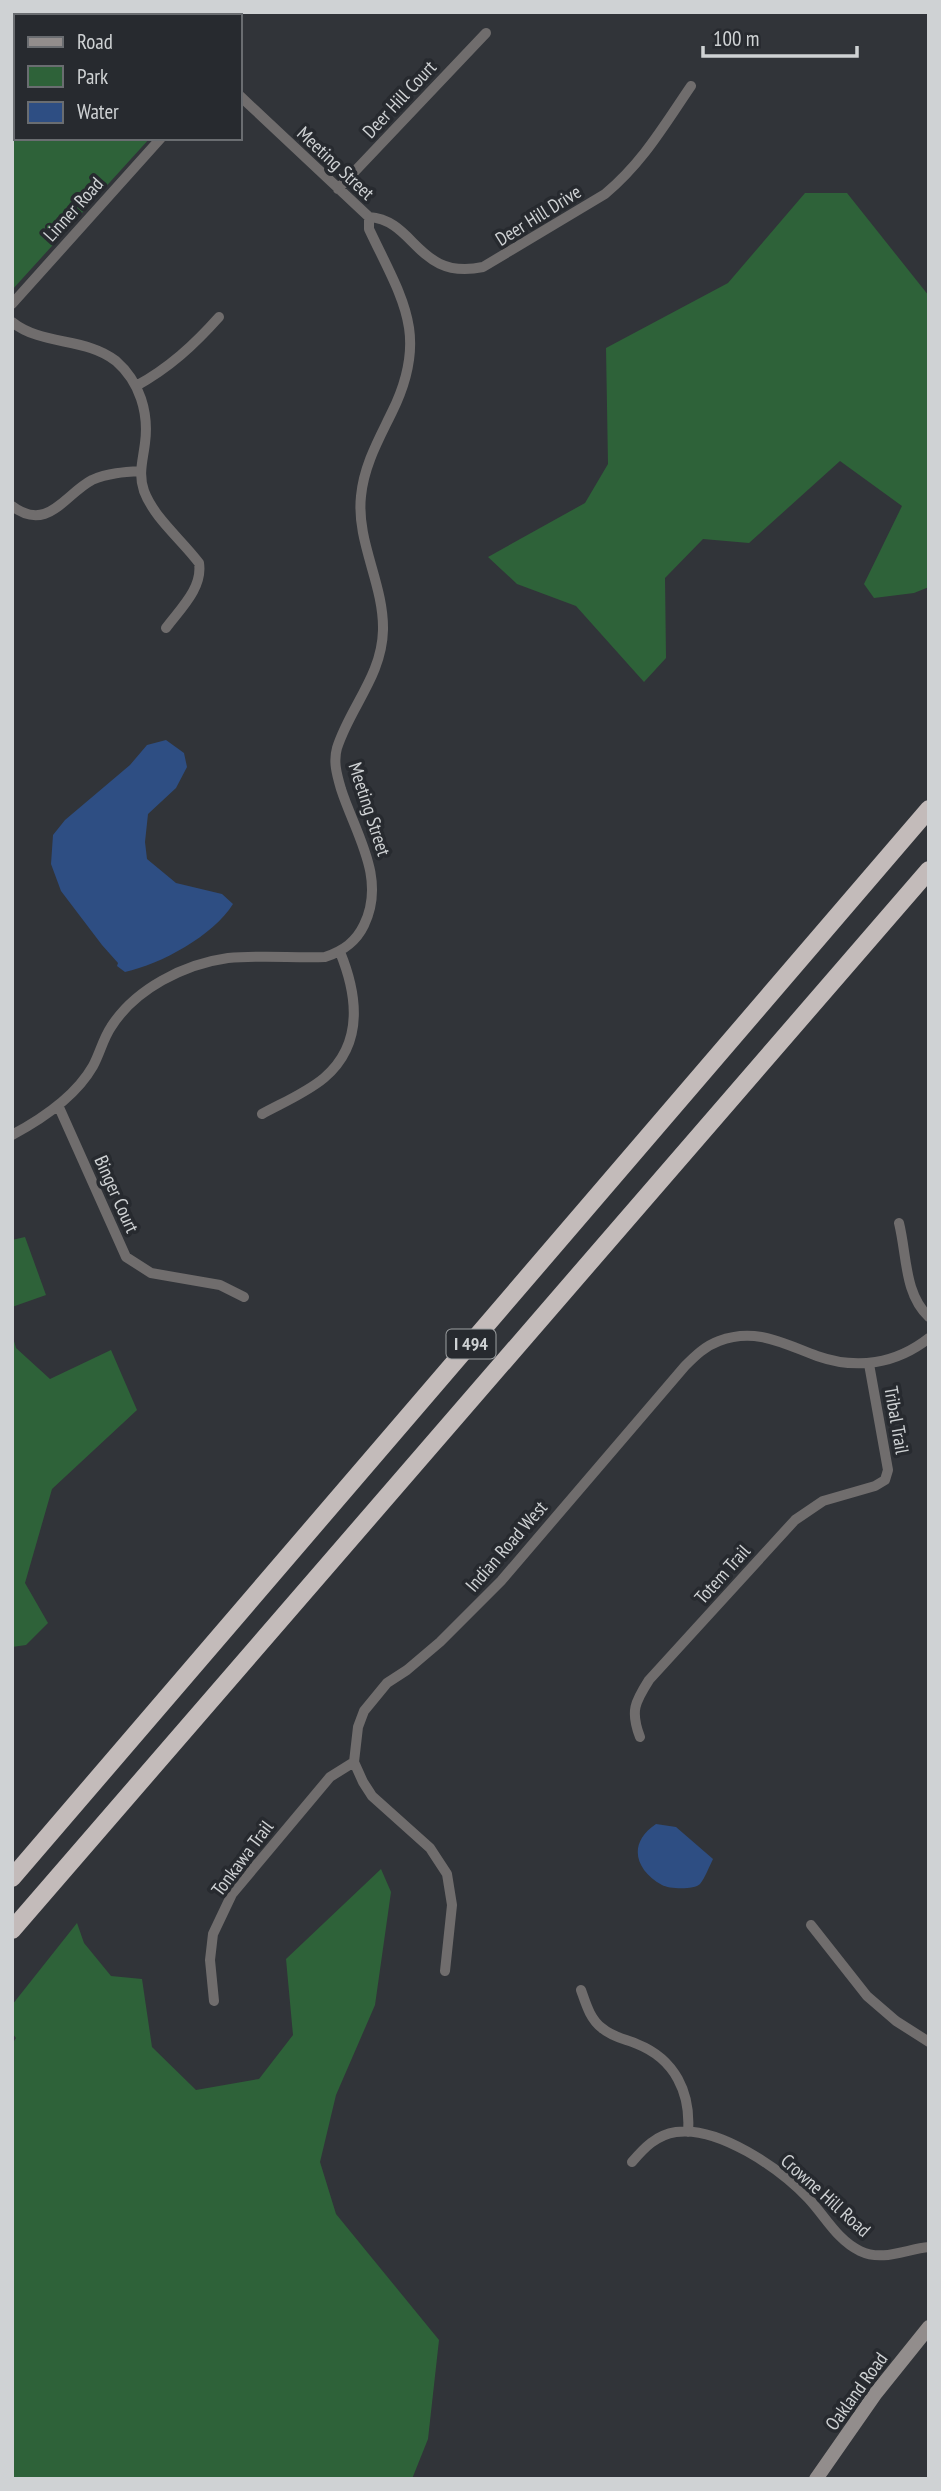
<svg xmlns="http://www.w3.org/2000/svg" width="941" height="2491" viewBox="0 0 941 2491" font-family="'PT Sans Narrow',sans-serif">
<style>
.green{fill:#2e6239}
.water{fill:#2e4e83}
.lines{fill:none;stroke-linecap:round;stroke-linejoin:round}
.street{stroke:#706d6d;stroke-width:10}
.secondary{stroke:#928d8c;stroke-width:14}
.highway{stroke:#c3bbba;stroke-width:18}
.labels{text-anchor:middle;stroke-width:7;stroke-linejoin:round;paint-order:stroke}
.shield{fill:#272a2f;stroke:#9da0a2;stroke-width:2}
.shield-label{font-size:18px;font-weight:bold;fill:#cfd2d4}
.street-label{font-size:19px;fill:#cfd2d4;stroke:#272a2f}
</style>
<rect width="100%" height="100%" fill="#313439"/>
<path class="green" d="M12,12H155L159,16H16V138H150L12,290Z
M805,193H847L929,296V587L914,593L874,598L864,584L902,506L840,461L749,543L703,539L665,578L666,658L644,682L576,606L517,584L488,557L585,503L608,464L606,348L728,283Z
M25,1237L46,1295L12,1307V1240Z
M12,1334L16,1348L50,1379L111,1350L137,1410L52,1489L25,1583L48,1623L26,1645L12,1647Z
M381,1869L391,1892L375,2005L336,2095L320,2162L336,2214L439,2340L428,2439L412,2479H12V2044L16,2038L12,2033V2005L77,1923L84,1943L111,1976L142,1979L152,2047L196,2090L259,2079L293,2035L286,1959Z"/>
<path class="water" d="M166,740L184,753L187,767L176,788L148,814L145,842L147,859L176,883L222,894L233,904C213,936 161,964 125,972L117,966L118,963L102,945L61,891L51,864L53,835L65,820L130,765L147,745Z
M656,1824L676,1827L713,1859C709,1867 705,1878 700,1884C694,1890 669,1889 662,1885C634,1869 628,1843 656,1824Z"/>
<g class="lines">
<path class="street" d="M192,16L195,12
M338,189L486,33
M369,217C416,220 417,281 483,267L605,194C643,162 663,127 691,86
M12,304L161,138
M12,322C42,346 86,337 116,361C140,382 149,413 145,443C143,460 138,474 144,491C154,518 182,540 199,563C203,588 180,609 166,628
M136,386C169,368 194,345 219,317
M12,506C48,533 65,494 92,480C108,473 124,472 141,471
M58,1105L126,1257L151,1273L220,1285L244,1297
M262,1114C282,1103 306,1093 324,1078C364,1044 358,996 340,952
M12,1135C42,1119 76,1096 93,1066C100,1053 103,1039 111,1027C135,989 184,964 228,958C260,955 293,958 325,957C343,951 356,942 364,925C387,878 355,833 341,789C337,775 333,762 337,748C350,707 382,676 383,630C384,584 356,542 361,496C364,465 379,439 392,412C430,335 402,299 369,229V217L240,96
M899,1223C907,1255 904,1294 929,1317
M640,1737C630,1711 635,1702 649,1680L795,1520L823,1501L875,1486L885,1480L888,1470L869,1364
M811,1925L867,1996L896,2021L929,2042
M445,1971L452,1905L447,1874L430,1848L372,1796L363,1782L354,1762L358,1727L364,1711L387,1683L407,1670L440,1642L501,1581L685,1366C695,1356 705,1346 719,1341C756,1327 784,1344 817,1356C857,1370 896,1364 929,1338
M581,1990C586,2004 590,2019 602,2028C612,2037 625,2039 637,2044C675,2059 691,2093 688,2132
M214,2001L210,1960L213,1934L232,1894L330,1777L354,1762
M632,2162C644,2148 656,2135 676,2132C719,2126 779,2168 808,2198C825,2216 837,2240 860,2251C883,2262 906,2249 929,2247"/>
<path class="secondary" d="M816,2479L876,2393L929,2327"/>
<path class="highway" d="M12,1878L929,809
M12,1930L929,870"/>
</g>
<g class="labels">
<rect class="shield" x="446.5" y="1329.5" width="49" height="29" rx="5"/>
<g class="shield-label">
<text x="471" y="1350">I 494</text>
</g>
<g class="street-label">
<text transform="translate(399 99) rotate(-47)" y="7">Deer Hill Court</text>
<text transform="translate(336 163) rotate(43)" y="7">Meeting Street</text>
<text transform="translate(73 209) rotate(-48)" y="7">Linner Road</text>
<text transform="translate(538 215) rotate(-32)" y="7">Deer Hill Drive</text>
<text transform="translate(370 809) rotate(72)" y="7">Meeting Street</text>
<text transform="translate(117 1194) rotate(66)" y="7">Binger Court</text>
<text transform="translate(897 1420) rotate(80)" y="7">Tribal Trail</text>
<text transform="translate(506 1546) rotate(-49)" y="7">Indian Road West</text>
<text transform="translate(722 1574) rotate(-48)" y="7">Totem Trail</text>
<text transform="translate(242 1858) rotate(-53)" y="7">Tonkawa Trail</text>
<text transform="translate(826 2195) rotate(42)" y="7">Crowne Hill Road</text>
<text transform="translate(856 2391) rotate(-54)" y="7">Oakland Road</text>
</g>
</g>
<rect width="941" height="2491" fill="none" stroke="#cfd2d4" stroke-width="28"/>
<rect x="14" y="14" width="228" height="126" fill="#272a2f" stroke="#6a6d71" stroke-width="2"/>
<rect x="28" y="37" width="35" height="10" fill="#928d8c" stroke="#6a6d71" stroke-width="2"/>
<text x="77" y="49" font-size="21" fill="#cfd2d4">Road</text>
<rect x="28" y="66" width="35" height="21" fill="#2e6239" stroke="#6a6d71" stroke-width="2"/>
<text x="77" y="84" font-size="21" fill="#cfd2d4">Park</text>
<rect x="28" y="102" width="35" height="21" fill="#2e4e83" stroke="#6a6d71" stroke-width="2"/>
<text x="77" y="119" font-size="21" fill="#cfd2d4">Water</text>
<path d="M703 46v10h154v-10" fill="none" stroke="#cfd2d4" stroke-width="3.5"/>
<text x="713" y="46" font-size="21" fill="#cfd2d4" stroke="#272a2f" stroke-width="5" paint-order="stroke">100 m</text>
</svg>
